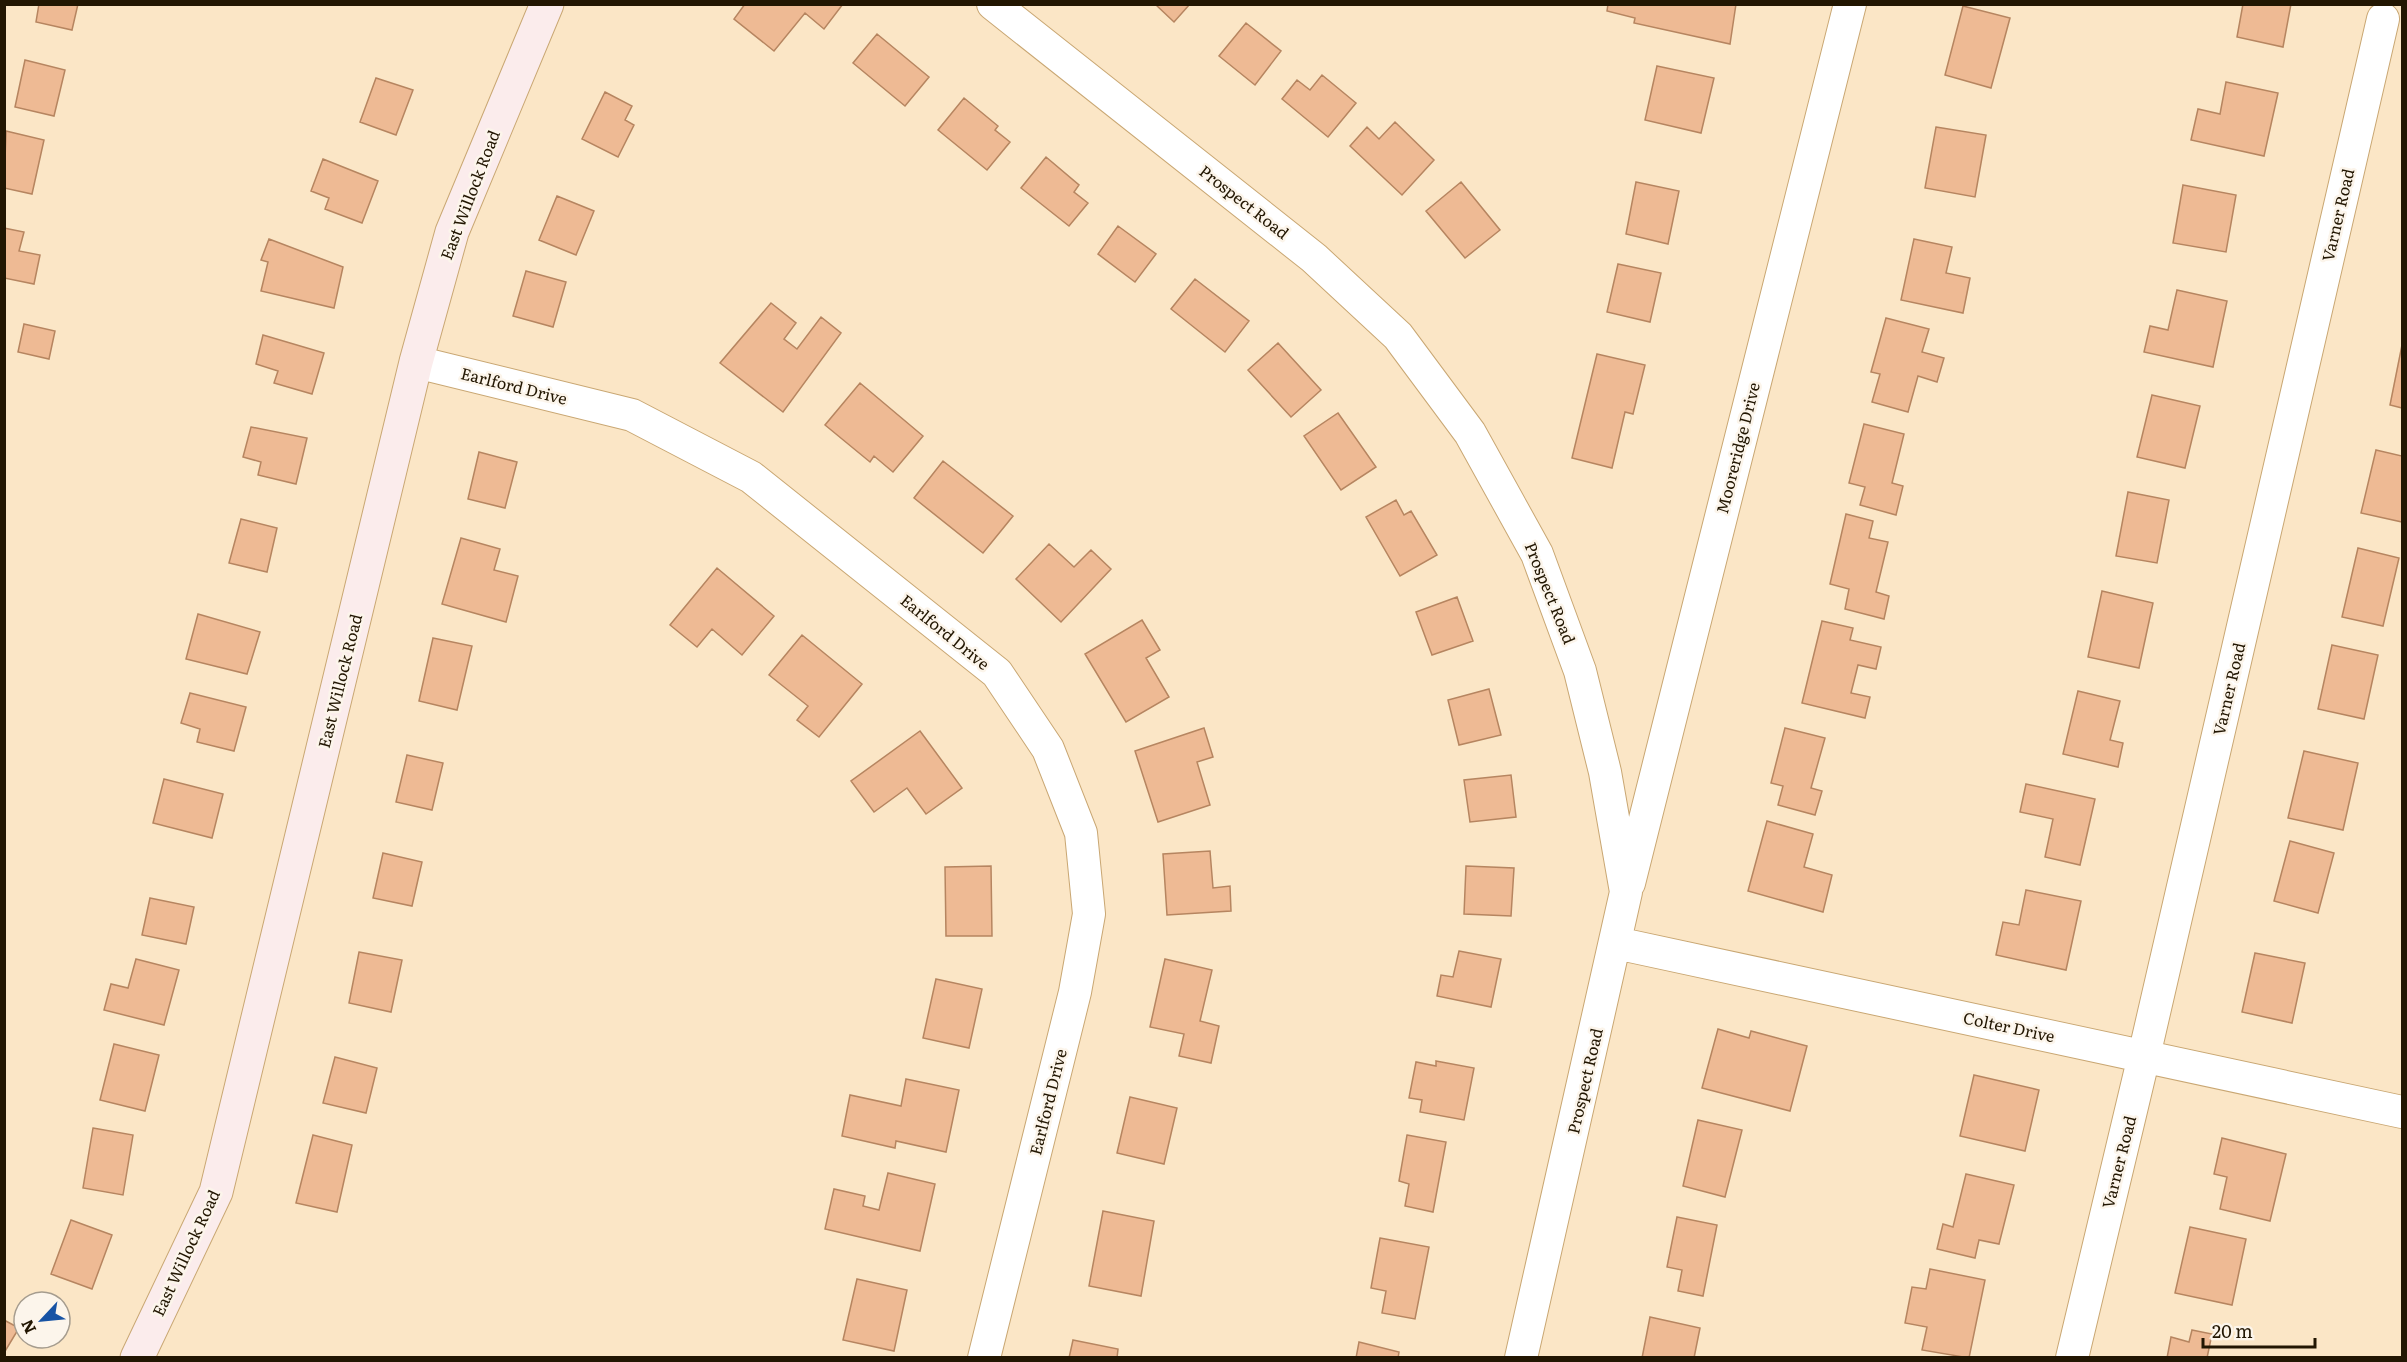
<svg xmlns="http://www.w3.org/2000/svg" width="2407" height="1362" viewBox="0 0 2407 1362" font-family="Literata,serif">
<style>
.building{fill:#eeba94;stroke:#b68560;stroke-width:1.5}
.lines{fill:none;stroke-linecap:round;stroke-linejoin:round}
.street-casing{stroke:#c9a773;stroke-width:34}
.secondary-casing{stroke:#c9a773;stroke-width:35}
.street{stroke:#fff;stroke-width:32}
.secondary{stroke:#fbecec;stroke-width:33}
.labels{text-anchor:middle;stroke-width:5;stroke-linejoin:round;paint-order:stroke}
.street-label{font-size:16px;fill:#221602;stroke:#fcf5eb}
</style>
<rect width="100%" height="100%" fill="#fbe6c6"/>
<path class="building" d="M39,4H78L72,30L36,22Z
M745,4H843L824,29L805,13L774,51L734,19Z
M1155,4H1190L1174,22Z
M1608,4H1736L1730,44L1634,23L1635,18L1607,11Z
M2243,4H2291L2283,47L2237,37Z
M1963,6L2010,18L1991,88L1945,75Z
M1246,23L1281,51L1255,85L1219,56Z
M877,34L929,77L905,106L853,63Z
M25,60L65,70L54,116L15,107Z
M1657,66L1714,78L1701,133L1645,120Z
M1322,75L1356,103L1328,137L1282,99L1297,80L1310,90Z
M376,78L413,90L396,135L360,122Z
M2226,82L2278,93L2264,156L2191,140L2198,109L2220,114Z
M605,92L632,106L625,120L634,125L618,157L582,139Z
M964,98L998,126L995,130L1010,142L987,170L938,130Z
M1395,122L1434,160L1402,195L1350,146L1367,127L1379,139Z
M1936,127L1986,135L1975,197L1925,188Z
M6,131L44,140L32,194L4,188Z
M1046,157L1079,185L1074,192L1088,203L1069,226L1021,188Z
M323,159L378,181L362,223L325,209L329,198L311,191Z
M1461,182L1500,230L1465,258L1426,211Z
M1636,182L1679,191L1668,244L1626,234Z
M2183,185L2236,195L2226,252L2173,243Z
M557,196L594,211L576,255L539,240Z
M1118,226L1156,254L1135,282L1098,254Z
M4,228L24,232L19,251L40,255L34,284L4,278Z
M269,239L343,267L334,308L261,291L268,262L261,260Z
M1914,239L1952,247L1946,273L1970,278L1963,313L1901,300Z
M1618,264L1661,273L1650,322L1607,312Z
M526,271L566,282L553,327L513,316Z
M1195,279L1249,321L1225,352L1171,309Z
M2177,290L2227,301L2213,367L2144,352L2150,326L2168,330Z
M771,303L796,323L784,339L797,349L821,317L841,333L783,412L720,363Z
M1886,318L1929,329L1922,352L1944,358L1937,382L1918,376L1908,412L1872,402L1880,374L1871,372Z
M24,324L55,331L49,359L18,352Z
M263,335L324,353L312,394L274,383L278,371L256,364Z
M1278,343L1321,390L1291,417L1248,370Z
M2402,345V408L2390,405Z
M1597,354L1645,365L1633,414L1625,412L1612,468L1572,458Z
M860,383L923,436L893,472L874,456L870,462L825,425Z
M2152,395L2200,406L2185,468L2137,457Z
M1338,413L1376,467L1341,490L1304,436Z
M1864,424L1904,434L1892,483L1903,486L1896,515L1860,505L1865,487L1849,483Z
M251,427L307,438L296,484L258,475L261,462L243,457Z
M2376,450L2402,456V522L2361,513Z
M479,452L517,462L505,508L468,499Z
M943,461L1013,516L983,553L914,498Z
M2128,492L2169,500L2157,563L2116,556Z
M1396,500L1404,515L1411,511L1437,555L1400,576L1366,517Z
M1846,514L1873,521L1869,538L1888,542L1876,592L1889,596L1884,619L1845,609L1849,589L1830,584Z
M241,519L277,528L267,572L229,563Z
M461,538L500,549L494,570L518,576L506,622L442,604Z
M1049,544L1074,567L1091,550L1111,569L1061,622L1016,579Z
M2358,548L2399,558L2383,626L2342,617Z
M717,568L774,616L742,655L712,629L697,647L670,625Z
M2102,591L2153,603L2139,668L2088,657Z
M1457,597L1473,641L1432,655L1416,612Z
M198,614L260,632L247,674L186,659Z
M1142,620L1160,650L1146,658L1169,697L1126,722L1085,654Z
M1822,621L1853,628L1850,640L1881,647L1876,669L1858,665L1851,693L1870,697L1865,718L1802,703Z
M802,635L862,684L819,737L797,720L808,706L769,675Z
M433,638L472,646L457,710L419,701Z
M2332,645L2378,655L2364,719L2318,709Z
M1489,689L1501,735L1459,745L1448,700Z
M2078,691L2120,701L2110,740L2123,743L2118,767L2063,754Z
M190,693L246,707L234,751L197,742L200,729L181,723Z
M1204,728L1213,757L1197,762L1210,805L1158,822L1135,751Z
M1785,728L1825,738L1811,788L1822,791L1815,815L1778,805L1783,786L1771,783Z
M920,731L962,788L926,814L907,788L874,812L851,781Z
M2304,751L2358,763L2343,830L2288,818Z
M407,755L443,763L432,810L396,802Z
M1511,775L1516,817L1470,822L1464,780Z
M164,779L223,794L212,838L153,823Z
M2026,784L2095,799L2080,865L2045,857L2053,819L2020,812Z
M1767,821L1813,834L1804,867L1832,875L1823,912L1748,891Z
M2290,841L2334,853L2318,913L2274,901Z
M1210,851L1213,888L1230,886L1231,911L1167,915L1163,854Z
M383,853L422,862L412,906L373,898Z
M991,866L992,936H946L945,867Z
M1466,866L1514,868L1511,916L1464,914Z
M2026,890L2081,901L2066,970L1996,955L2003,922L2019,925Z
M150,898L194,907L186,944L142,935Z
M1459,951L1501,959L1491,1007L1437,996L1441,975L1453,977Z
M359,952L402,960L391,1012L349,1003Z
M2255,953L2305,963L2292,1023L2242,1012Z
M136,959L179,970L164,1025L104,1010L111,984L128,988Z
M1165,959L1212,970L1200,1021L1219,1026L1211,1063L1179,1056L1184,1034L1150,1027Z
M936,979L982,989L969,1048L923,1038Z
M1718,1029L1749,1038L1751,1031L1807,1046L1790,1111L1702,1088Z
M114,1044L159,1055L145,1111L100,1100Z
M335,1057L377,1068L366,1113L323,1103Z
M1436,1061L1474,1068L1464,1120L1420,1112L1422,1100L1409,1098L1416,1062L1436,1066Z
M1974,1075L2039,1090L2025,1151L1960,1136Z
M906,1079L959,1090L946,1152L896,1141L895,1148L842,1136L850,1095L901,1106Z
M1130,1097L1177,1108L1164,1164L1117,1153Z
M1698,1120L1742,1130L1725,1197L1683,1186Z
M93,1128L133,1135L123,1195L83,1188Z
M313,1135L352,1145L337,1212L296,1203Z
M1407,1135L1446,1142L1433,1212L1405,1206L1409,1184L1399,1181Z
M2222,1138L2286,1154L2270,1221L2220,1209L2227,1177L2214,1174Z
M888,1173L935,1184L920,1251L825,1229L834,1189L865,1196L863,1206L879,1210Z
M1966,1174L2014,1185L1999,1244L1979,1240L1975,1258L1937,1249L1943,1224L1953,1227Z
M1103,1211L1154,1221L1141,1296L1089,1286Z
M1677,1217L1717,1225L1703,1296L1678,1291L1682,1270L1667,1267Z
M71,1220L112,1235L92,1289L51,1274Z
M2190,1227L2246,1239L2232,1305L2175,1293Z
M1380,1238L1429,1247L1415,1319L1382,1313L1386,1291L1371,1288Z
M1930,1269L1985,1280L1969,1358L1922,1350L1927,1327L1905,1323L1912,1287L1926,1289Z
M857,1279L907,1290L894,1351L843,1340Z
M1650,1317L1700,1328L1694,1358H1642Z
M4,1320L19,1328L4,1353Z
M2192,1330L2212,1334L2207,1358H2167L2171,1337L2189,1342Z
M1073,1340L1118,1349L1117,1358H1069Z
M1359,1342L1399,1352L1398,1358H1356Z"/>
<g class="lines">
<g class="street-casing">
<path id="street" d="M993,4L1314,258L1398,336L1470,433L1537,554L1580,671L1605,772L1626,892L1521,1358
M416,362L632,415L751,477L997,673L1048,749L1081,833L1089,914L1075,992L984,1358
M1629,883L1850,4
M1616,943L2402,1112
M2072,1358L2144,1056L2383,19"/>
</g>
<g class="secondary-casing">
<path id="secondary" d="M137,1358L216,1192L416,362L452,232L547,4"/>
</g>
<use href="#street" class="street"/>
<use href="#secondary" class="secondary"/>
</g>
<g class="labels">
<g class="street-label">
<text transform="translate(470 195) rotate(-69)" y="6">East Willock Road</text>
<text transform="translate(1244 202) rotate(38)" y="6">Prospect Road</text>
<text transform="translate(2338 215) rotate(-77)" y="6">Varner Road</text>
<text transform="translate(514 386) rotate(14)" y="6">Earlford Drive</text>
<text transform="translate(1738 448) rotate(-76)" y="6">Mooreridge Drive</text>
<text transform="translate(1550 593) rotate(68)" y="6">Prospect Road</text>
<text transform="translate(945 632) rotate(39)" y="6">Earlford Drive</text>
<text transform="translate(340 681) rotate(-76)" y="6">East Willock Road</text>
<text transform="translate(2229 689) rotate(-77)" y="6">Varner Road</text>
<text transform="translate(2009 1027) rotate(12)" y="6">Colter Drive</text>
<text transform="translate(1585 1081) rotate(-77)" y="6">Prospect Road</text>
<text transform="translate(1048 1102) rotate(-76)" y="6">Earlford Drive</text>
<text transform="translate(2119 1162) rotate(-76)" y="6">Varner Road</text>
<text transform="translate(186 1253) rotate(-65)" y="6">East Willock Road</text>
</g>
</g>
<rect width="2407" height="1362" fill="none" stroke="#221602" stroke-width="12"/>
<g transform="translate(42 1320) rotate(244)"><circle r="28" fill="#fcf5eb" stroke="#a59c8e" stroke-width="1.5"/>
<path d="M0-4.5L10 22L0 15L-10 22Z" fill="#1753a4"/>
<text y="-9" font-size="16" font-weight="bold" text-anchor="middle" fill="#221602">N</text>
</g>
<path d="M2203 1338v9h112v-9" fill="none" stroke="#221602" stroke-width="3"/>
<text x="2212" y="1338" font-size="18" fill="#221602" stroke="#fcf5eb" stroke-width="4.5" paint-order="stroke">20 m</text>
</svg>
